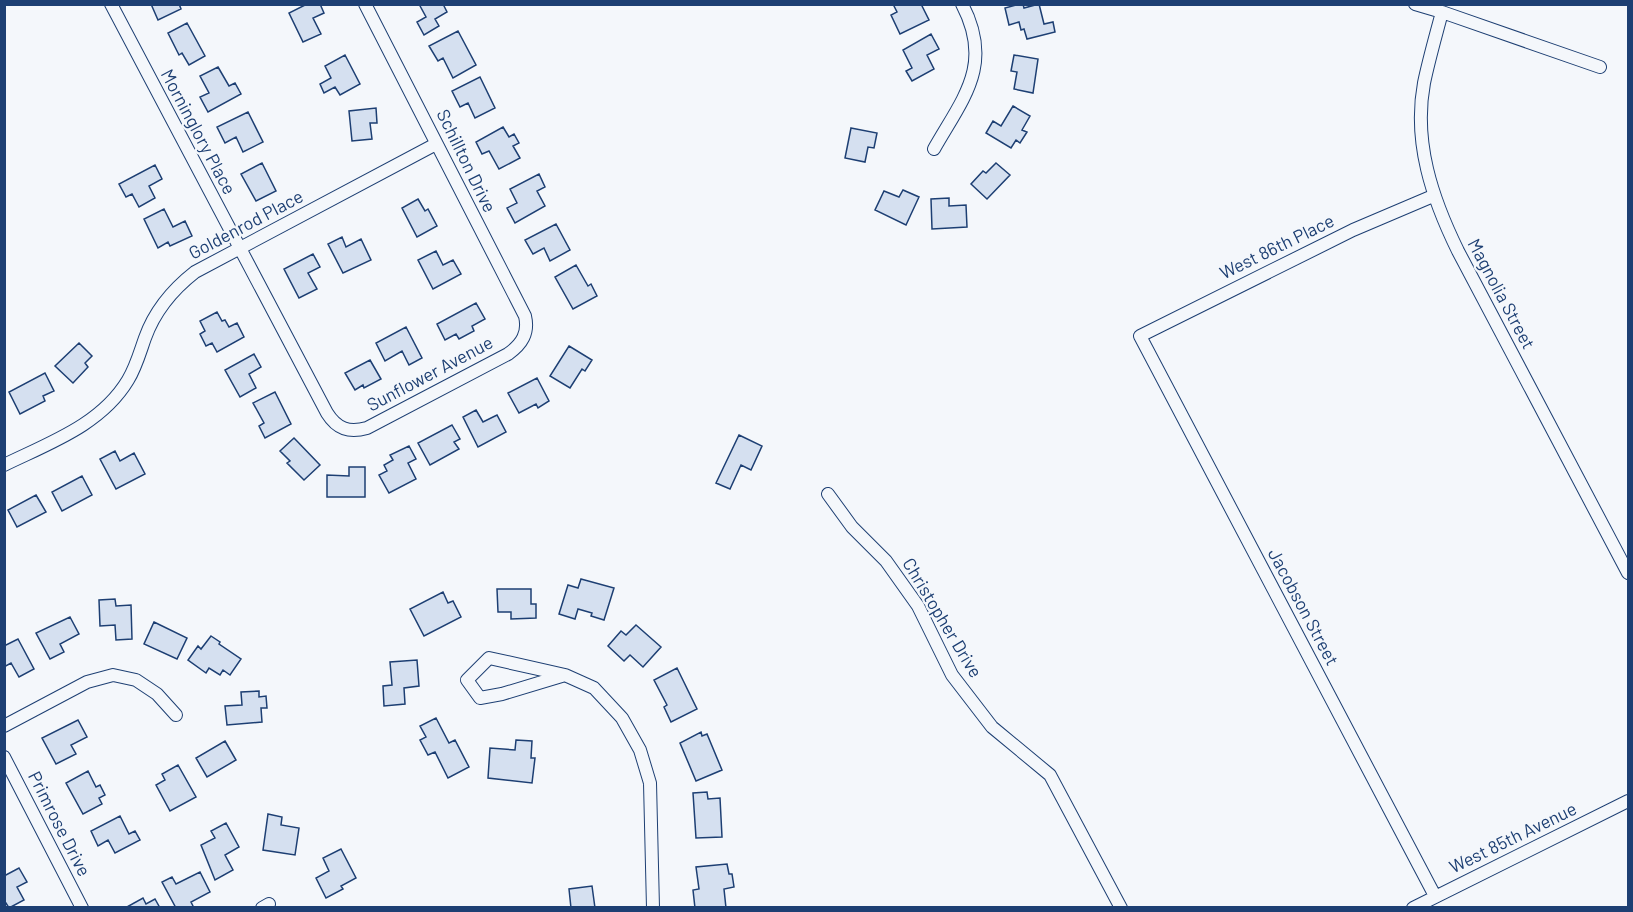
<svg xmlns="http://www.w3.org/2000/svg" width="1633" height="912" viewBox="0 0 1633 912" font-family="Barlow,sans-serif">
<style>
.building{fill:#d5e0f0;stroke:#1d3f73;stroke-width:1.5}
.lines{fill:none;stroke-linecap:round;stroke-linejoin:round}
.minor-casing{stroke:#1d3f73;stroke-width:14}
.minor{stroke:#f4f7fb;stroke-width:12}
.labels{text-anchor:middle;stroke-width:4.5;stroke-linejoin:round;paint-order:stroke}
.street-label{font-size:18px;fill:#1d3f73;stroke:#f4f7fb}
</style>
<rect width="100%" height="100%" fill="#f4f7fb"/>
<path class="building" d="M151,4H179L181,9L158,20Z
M307,4H320L324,13L313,18L321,34L303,42L289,13Z
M419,4H443L447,12L435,19L439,26L424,35L417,22L426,17Z
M893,4H921L929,20L900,34L891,15L897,12Z
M1020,4H1023L1024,8L1039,4L1044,24L1053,22L1055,32L1027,39L1024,29L1021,30L1019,22L1009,25L1005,8Z
M187,23L205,56L189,65L182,53L179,55L168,33Z
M458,31L476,65L453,78L443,58L438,61L429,46Z
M931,34L939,49L927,55L934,69L912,81L906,71L912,68L903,50Z
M345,55L360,84L340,95L335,87L324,93L320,84L331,78L325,66Z
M1014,55L1038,59L1033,93L1014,89L1017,72L1011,71Z
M218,67L229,86L235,83L241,94L208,112L200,97L209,93L200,76Z
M480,77L495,108L475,118L468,103L460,107L452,91Z
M1013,106L1030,116L1022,130L1027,132L1020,143L1016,140L1011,148L986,133L993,121L1001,126Z
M376,108L377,123H370L372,139L352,141L349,111Z
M248,112L263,142L243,152L236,137L225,143L217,127Z
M503,127L509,137L514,134L519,143L513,146L520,158L499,169L489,151L482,154L476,142Z
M851,128L877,133L874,148L868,147L865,162L845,158Z
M262,163L276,191L256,201L241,174Z
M996,163L1010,175L987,199L971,184L983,171L986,173Z
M155,165L162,179L149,186L155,198L139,207L132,194L126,197L119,184Z
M539,174L545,187L537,191L545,206L515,223L507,208L517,203L510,189Z
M903,190L919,197L906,225L875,210L884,191L899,197Z
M949,198V206L966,205L967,227L932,229L931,199Z
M418,199L425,211L428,209L437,226L417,237L402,208Z
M164,209L173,227L185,221L192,236L170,246L168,242L158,248L144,219Z
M556,224L570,250L550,261L544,248L533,254L525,240Z
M342,237L346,247L361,239L371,260L343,273L328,244Z
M436,251L443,265L453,260L461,274L433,289L418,260Z
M313,254L320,267L308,273L317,289L299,298L284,269Z
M576,265L588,286L591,284L597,296L573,309L555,277Z
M476,303L485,319L472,326L474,331L459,339L456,334L445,340L437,324Z
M217,312L222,321L225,320L229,327L237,323L244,337L217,352L212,343L206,346L200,334L205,331L200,321Z
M406,327L422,358L409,365L402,351L385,361L376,343Z
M79,343L92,356L85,363L88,367L73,383L55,366Z
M569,346L592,360L585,371L582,369L570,388L550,376Z
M254,354L261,367L249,374L256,388L240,397L225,370Z
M370,360L381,379L364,388L363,385L355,390L345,373Z
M45,373L54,391L43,396L45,401L20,414L9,392Z
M537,378L549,401L538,408L536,404L519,413L508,393Z
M275,392L291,424L265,438L259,426L264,423L253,403Z
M476,410L483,422L497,415L506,432L478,447L463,417Z
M452,425L460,439L454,442L459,449L430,465L418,443Z
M739,435L762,446L751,470L741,465L730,489L716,483Z
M294,438L320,465L304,480L287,463L290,461L280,451Z
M409,446L416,459L408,463L416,479L389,493L379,475L387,471L384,465L393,460L390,455Z
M115,451L120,461L134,453L145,474L116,489L100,459Z
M349,467H365V497H327V475L349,476Z
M82,476L92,495L62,511L52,492Z
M36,495L46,512L17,527L8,510Z
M581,579L614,588L604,620L591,616L592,613L578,609L575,619L559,614L568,585L578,588Z
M497,589H531V604H536V618L511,619V612H498Z
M443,592L448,603L453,601L461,617L424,636L410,609Z
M115,599L116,606L131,605L132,639L116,640L115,625L100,626L99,600Z
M70,617L79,634L60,644L64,652L50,659L36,633Z
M154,622L187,638L177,659L144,644Z
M636,625L661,647L643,667L630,655L624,661L608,646L621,631L626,635Z
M211,636L220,642L219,644L241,659L230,675L223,670L220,675L209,668L206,673L188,660L198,646L201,649Z
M18,639L34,669L19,677L11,663L4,667V646Z
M417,660L419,686L404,688L405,704L384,706L383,686L392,685L390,662Z
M677,668L697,709L671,722L664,707L667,705L654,680Z
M259,691V697L266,696L267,708H261L262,722L227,725L225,706L242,705L241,692Z
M436,718L449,743L455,740L469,767L448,778L435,752L428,755L420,740L426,737L420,726Z
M78,720L87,737L71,745L76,754L56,764L42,738Z
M701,732L702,736L707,734L722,770L696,781L680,743Z
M516,740L532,741L531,758H535L532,783L488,778L490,748L515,750Z
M225,741L236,760L207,777L196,758Z
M178,765L196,797L170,811L156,785L165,780L162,774Z
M88,771L96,787L100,785L105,795L99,798L102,804L83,814L66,783Z
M707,792L708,799L720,798L722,837L696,838L693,793Z
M268,814L282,817L281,825L299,828L295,855L263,850Z
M120,816L129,834L135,831L140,840L115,853L108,840L98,846L91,831Z
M226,823L239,847L225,855L233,870L215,880L201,845L215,838L211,831Z
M341,849L356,878L341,886L343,889L326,898L316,878L329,871L323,858Z
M727,864L729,874H732L734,887L724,889L726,908H695L693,890L699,889L696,867Z
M19,868L27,882L17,887L24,900L9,908L4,900V876Z
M200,872L210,892L191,902L193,906L191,908H176L162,882L172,877L176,884Z
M592,886L595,908H571L569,889Z
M143,898L146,904L155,899L160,908H125Z"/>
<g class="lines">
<g class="minor-casing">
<path id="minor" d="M111,4L327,413C337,429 349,433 367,428L508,354C522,344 529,333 525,316L365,4
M1415,4L1442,12L1600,67
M1442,12C1436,35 1429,59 1424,83C1413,142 1432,198 1458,251L1628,573
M934,149C963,98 994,65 962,4
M1433,196L1353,230L1140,336L1435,896
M4,465C49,443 101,425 128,380C136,367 140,352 145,338C155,310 172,290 195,272L436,144
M828,494L852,527L886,561L918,606L952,675L992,727L1050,775L1121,908
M565,675L502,694L480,698L467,680L489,658L565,675L594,688L622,718L640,750L650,783L653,908
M4,726L87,682L113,675L136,680L157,694L176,715
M4,757L82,908
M262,908L269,904
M1413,908L1628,801"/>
</g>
<use href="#minor" class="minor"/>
</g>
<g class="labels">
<g class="street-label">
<text transform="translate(198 132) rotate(62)" y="6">Morninglory Place</text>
<text transform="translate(466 161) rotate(64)" y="6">Schillton Drive</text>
<text transform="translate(246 225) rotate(-28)" y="6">Goldenrod Place</text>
<text transform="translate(1277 247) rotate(-26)" y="6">West 86th Place</text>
<text transform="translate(1501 294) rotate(62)" y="6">Magnolia Street</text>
<text transform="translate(430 374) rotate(-28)" y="6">Sunflower Avenue</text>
<text transform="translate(1303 607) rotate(62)" y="6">Jacobson Street</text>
<text transform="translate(942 618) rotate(59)" y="6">Christopher Drive</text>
<text transform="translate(59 824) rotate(63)" y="6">Primrose Drive</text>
<text transform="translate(1513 838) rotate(-26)" y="6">West 85th Avenue</text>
</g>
</g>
<rect width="1633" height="912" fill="none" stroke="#1d3f73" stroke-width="12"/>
</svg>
